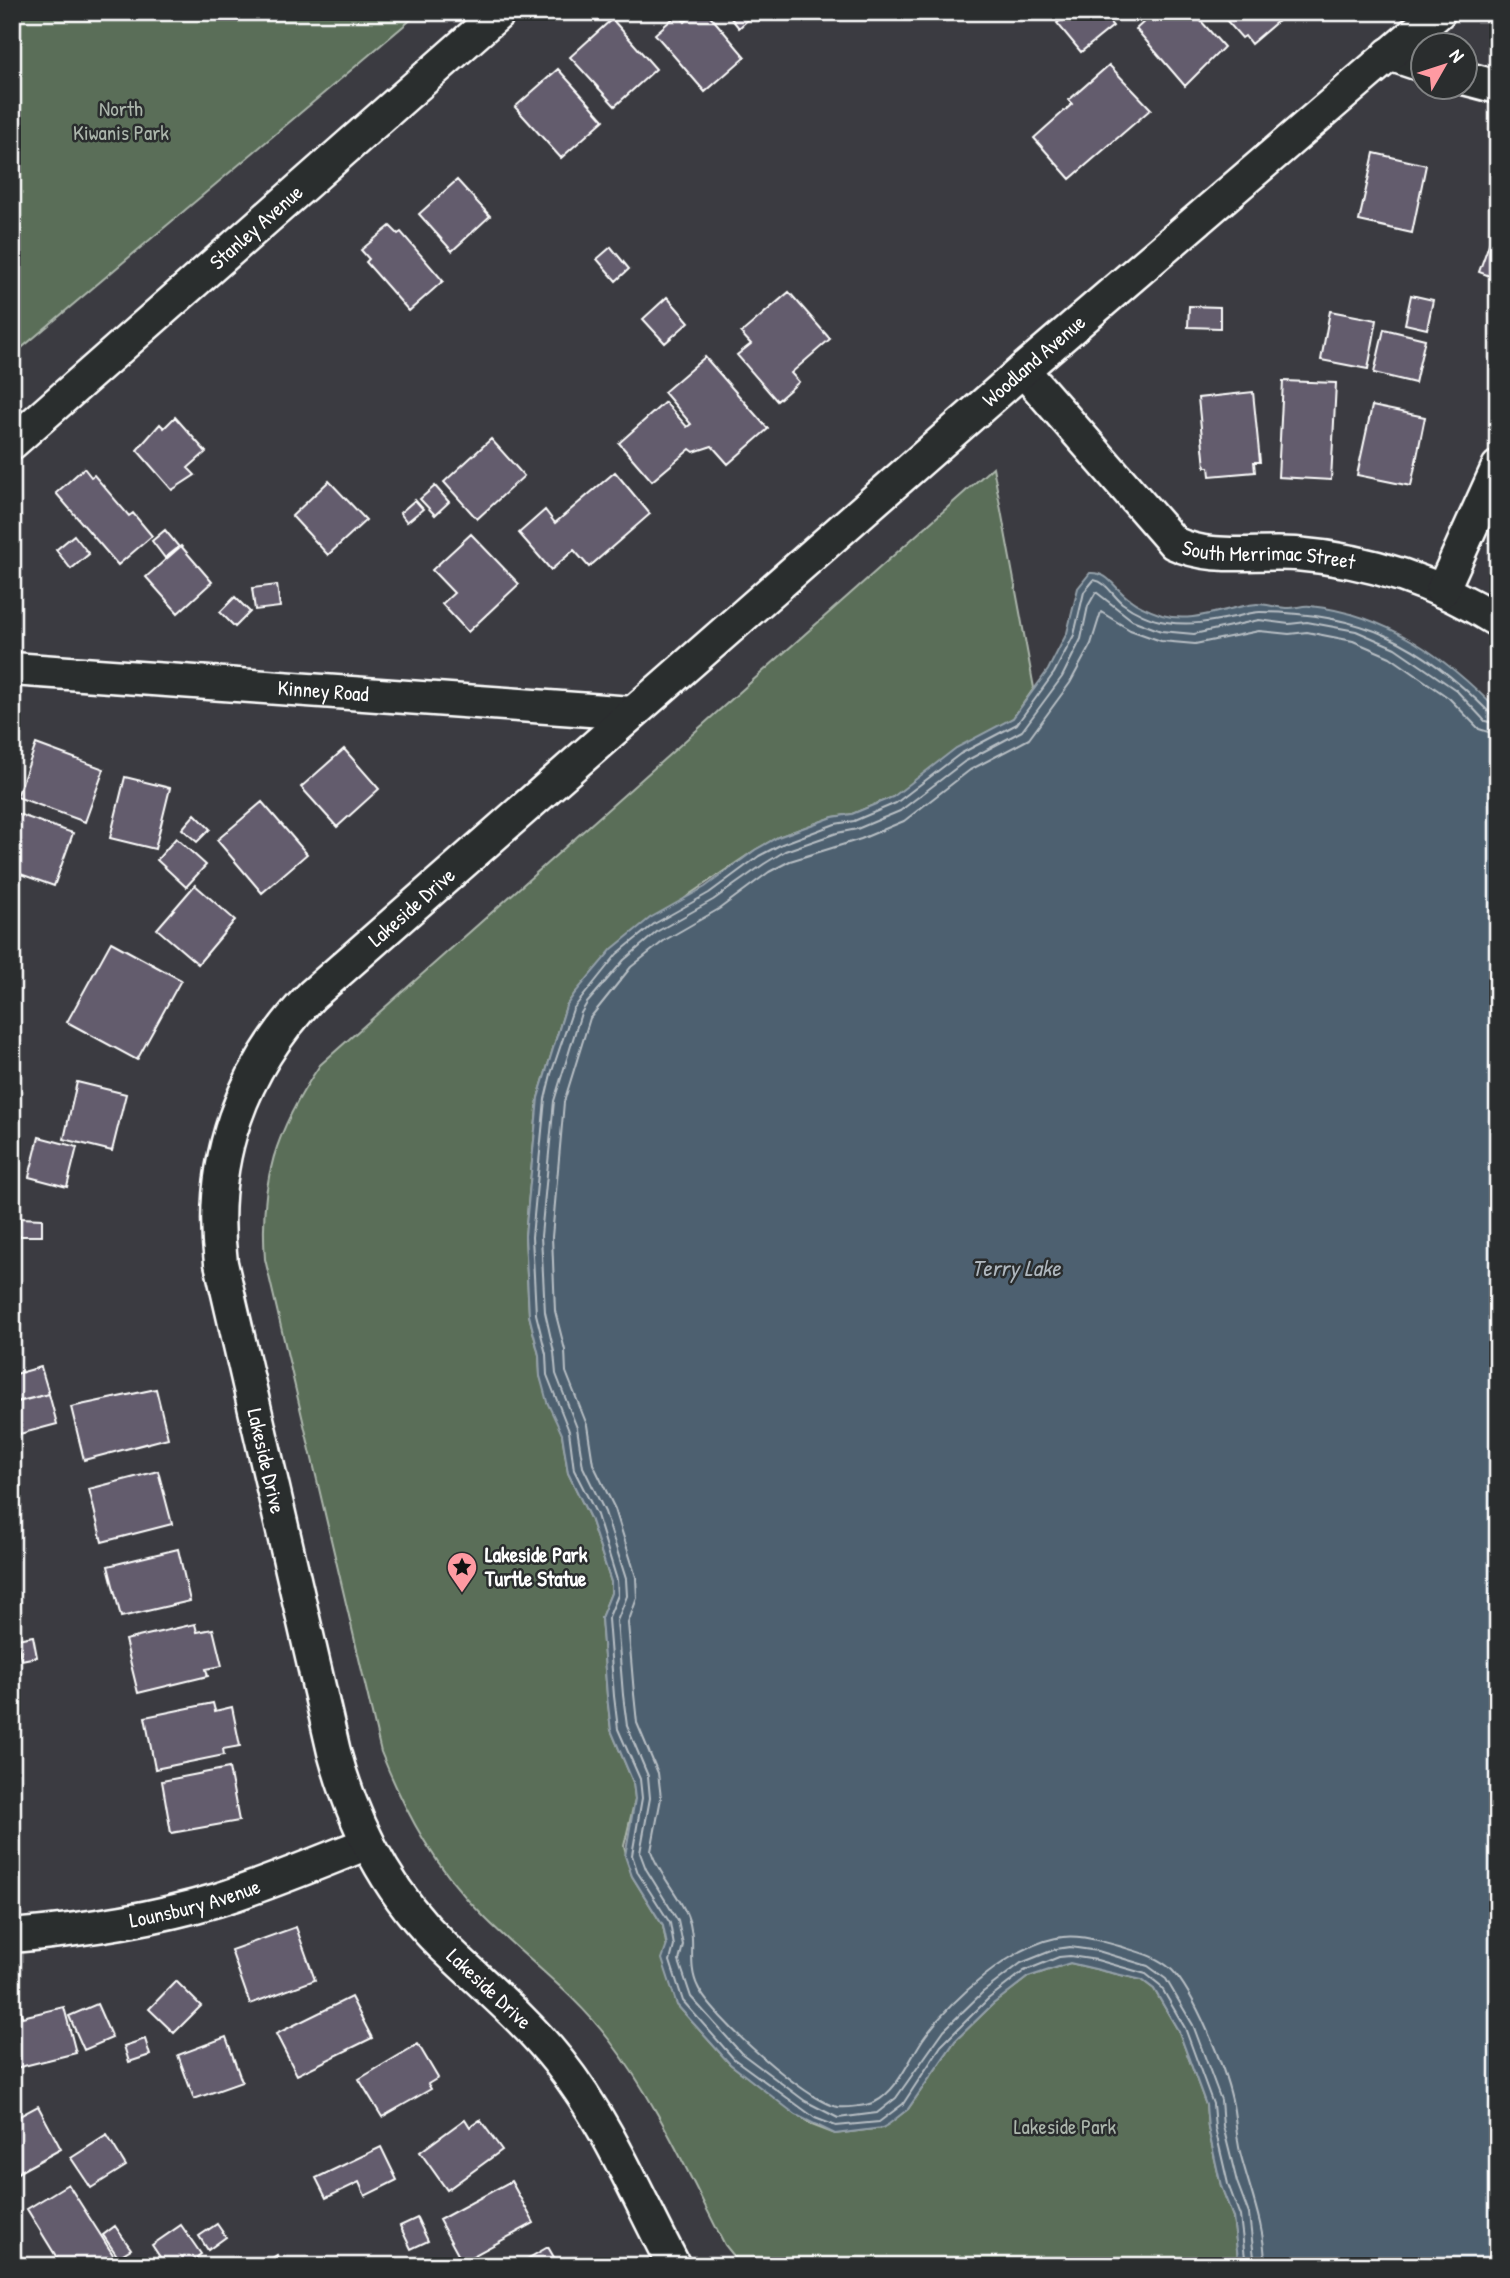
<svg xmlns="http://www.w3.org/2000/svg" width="1510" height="2278" viewBox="0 0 1510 2278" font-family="'Patrick Hand',sans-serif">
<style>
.green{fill:#5a6e59;stroke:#acb6ac;stroke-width:2}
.water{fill:#4d606f;stroke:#94a0a9;stroke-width:2}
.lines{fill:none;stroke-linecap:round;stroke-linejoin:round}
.shore{stroke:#b8bfc5;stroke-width:2}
.building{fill:#645c6d;stroke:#fff;stroke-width:2}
.street-casing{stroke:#fff;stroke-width:37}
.street{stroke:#2a2d2e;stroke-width:32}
.labels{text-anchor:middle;stroke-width:5;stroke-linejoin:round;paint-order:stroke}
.park-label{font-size:21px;fill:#acb6ac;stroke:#2a2d2e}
.street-label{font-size:21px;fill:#fff;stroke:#2a2d2e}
.poi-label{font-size:21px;font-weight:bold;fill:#fff;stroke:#2a2d2e;text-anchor:start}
.water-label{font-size:23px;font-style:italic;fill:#afb7be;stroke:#2a2d2e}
</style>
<rect width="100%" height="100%" fill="#3b3b41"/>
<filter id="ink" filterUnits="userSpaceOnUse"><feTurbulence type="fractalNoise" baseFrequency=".0143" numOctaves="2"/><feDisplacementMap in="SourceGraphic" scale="14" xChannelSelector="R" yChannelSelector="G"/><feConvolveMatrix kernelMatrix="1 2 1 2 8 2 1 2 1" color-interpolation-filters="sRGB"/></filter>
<g filter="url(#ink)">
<path class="green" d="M18,12H420L12,356V62Z
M993,467L1034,688L1013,718L893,797L852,814L833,817L778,837L755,850L690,894L575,993L566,1006L538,1098L525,1236L529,1315L539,1355L540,1376L562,1434L568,1473L590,1518L611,1582V1593L601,1618L607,1696L611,1730L633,1782L635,1799L624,1846L632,1876L663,1926L677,2005L730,2064L812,2125L835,2134L882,2128L908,2109L955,2041L993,2004L1028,1977L1070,1963L1142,1980L1154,1989L1179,2032L1206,2105L1208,2128L1221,2186L1233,2217L1239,2266H742L725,2245C689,2176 657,2102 610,2041C574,1993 526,1959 485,1918C436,1870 406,1814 381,1752L265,1259C259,1181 276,1130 320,1065Z"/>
<path class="water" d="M1090,573C1109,572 1114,588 1128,598C1138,606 1150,611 1162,615C1195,624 1224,607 1257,604C1267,604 1278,608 1289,608C1296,608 1303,605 1310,606C1386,614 1446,657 1498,711V2266H1239L1233,2217L1221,2186L1208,2128L1206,2105L1179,2032L1154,1989L1142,1980L1070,1963L1028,1977L993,2004L955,2041L908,2109L889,2124L882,2128L835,2134L796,2115L730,2064L677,2005L662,1959L667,1945L663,1926L632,1876L625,1856L635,1799L633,1782L611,1730L607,1696L601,1618L611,1593V1582L590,1518L568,1473L562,1434L547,1402L540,1376L539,1355L529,1315L525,1236L538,1098L566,1006L575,993L612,949L650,918L705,887L755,850L778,837L833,817L852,814L893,797L956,748L1013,718L1048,670L1067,633L1078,588Z"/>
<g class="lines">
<path class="shore" d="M1246,2266L1240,2216L1228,2184L1215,2128L1213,2104L1185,2028L1160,1985L1146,1974L1097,1960L1070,1956L1059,1957L1024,1971L988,1999L941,2046L903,2104L879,2122L836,2126L815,2118L734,2059L683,2001L670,1961L674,1946L670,1923L638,1873L632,1855L642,1798L640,1779L618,1729L614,1696L608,1619L618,1595L617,1580L597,1515L574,1470L569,1431L547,1375L546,1354L536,1314L532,1237L545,1099L551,1074L573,1009L617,954L654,924L709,893L759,856L782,844L835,824L854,821L896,803L960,754L1017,724L1054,673L1074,635L1084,592L1094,580C1107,582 1112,595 1122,603C1134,612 1151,620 1166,622C1190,626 1210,622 1234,617C1242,616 1251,612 1260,612C1363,613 1418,641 1491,714L1498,715
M1255,2266L1249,2214L1237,2182L1223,2126L1221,2100L1193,2025L1166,1979L1148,1966L1098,1951L1070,1947L1056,1949L1021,1963L983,1992L944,2030L896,2098L877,2113L838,2118L805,2101L741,2053L691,1997L679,1961L683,1945L678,1921L646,1869L640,1853L650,1798L648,1776L627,1726L623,1695L617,1621L627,1596L626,1579L605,1512L583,1467L577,1428L556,1374L554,1352L545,1312L541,1236L554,1101L581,1013L587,1003L624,960L658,931L713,900L764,864L785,851L837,833L857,829L900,811L964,762L1022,731L1062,677L1081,639L1088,606L1096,592L1132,620L1161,631L1194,634L1259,620L1289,624L1307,622L1356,631L1395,648L1456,690L1485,721L1498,724
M1265,2266C1265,2225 1250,2191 1240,2152C1236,2135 1236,2117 1232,2100C1225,2068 1194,1992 1172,1970C1157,1956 1138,1952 1119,1946C1100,1941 1077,1933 1056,1938C1011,1947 953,1998 926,2035C910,2056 900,2089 875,2102C867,2106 846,2108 838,2107C807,2102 711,2016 698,1987C686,1963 698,1940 687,1915C678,1893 659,1875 651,1851L661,1798L658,1773L637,1723L634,1694L628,1623L637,1598L636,1577L615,1509L593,1464L587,1425L566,1372L565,1350L555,1311L552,1237L564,1102L590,1018L631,967L665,940L719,909L769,872L790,861L861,839L904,821L970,770L1029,739L1070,683L1091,644L1101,612L1130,630L1161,641L1195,644L1259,631L1289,634L1307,632L1353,641L1390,657L1449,698L1479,729L1498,735"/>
</g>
<path class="building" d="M696,12H707L745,57L705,92L655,34L678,14L685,22Z
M726,12H756L739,28Z
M1071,12H1101L1113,26L1081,52L1057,23Z
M1155,12H1193L1224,47L1185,86L1136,29Z
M1219,12H1284L1286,14L1251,44L1245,36L1242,38Z
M612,19L656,69L615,106L570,57Z
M1109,65L1151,109L1070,179L1034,138L1072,104L1069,100Z
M558,69L604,120L561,158L515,107Z
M1374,153L1426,165L1412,233L1359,221Z
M457,180L490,216L452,251L419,214Z
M1498,219V279L1479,272Z
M390,226L398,234L401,232L443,281L409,311L366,262L369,259L361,250Z
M611,247L629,269L616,281L597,259Z
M789,292L830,339L791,373L799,382L777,401L737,355L751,344L741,333Z
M1411,295L1433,300L1427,329L1405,324Z
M667,297L689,322L665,343L643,319Z
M1189,306L1220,307V328L1188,327Z
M1330,311L1377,320L1368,369L1321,360Z
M1384,329L1425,339L1415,383L1374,373Z
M705,357L768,429L728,464L712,446L694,452L690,449L652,481L619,443L665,402L687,427L691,424L664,392Z
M1283,381L1336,383L1331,480L1278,477Z
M1253,392L1260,462H1254L1255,472L1210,476L1209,467H1205L1198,398Z
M1372,406L1425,417L1411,486L1357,475Z
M175,417L206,452L188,468L195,475L172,490L137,450L160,424L164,428Z
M491,439L524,476L477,519L444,482Z
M84,468L91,477L94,475L129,516L133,513L152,536L118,565L56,493Z
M615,472L650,514L589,567L574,550L551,570L519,533L545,510L555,523Z
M329,481L366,520L328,555L292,516Z
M435,486L449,502L435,515L420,499Z
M415,500L423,509L407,522L400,513Z
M165,530L179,547L165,558L152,541Z
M471,534L519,584L468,632L442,604L454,593L432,570Z
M74,535L89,554L71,569L56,550Z
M181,546L212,582L178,613L146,577Z
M277,585L280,607L255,610L252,588Z
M235,597L250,612L235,627L220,612Z
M36,744L104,769L85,822L17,797Z
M344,749L379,789L337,827L301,787Z
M125,777L170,788L155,849L110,838Z
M262,802L307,854L262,893L217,840Z
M12,812L73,833L54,886L12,871Z
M195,814L210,829L197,842L182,829Z
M176,838L206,865L186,887L157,860Z
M195,885L235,920L198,964L157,929Z
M111,942L181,980L137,1060L67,1022Z
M77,1082L126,1094L112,1151L64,1139Z
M39,1137L77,1147L67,1187L29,1177Z
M20,1218L42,1219V1236H19Z
M41,1367L49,1394L14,1403L12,1375Z
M156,1389L168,1438L84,1460L71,1407Z
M49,1394L57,1424L16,1435L12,1403Z
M158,1471L172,1524L102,1542L89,1489Z
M178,1549L190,1601L121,1617L108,1566Z
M195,1624L197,1632L213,1629L222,1666L206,1669L208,1676L138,1693L125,1640Z
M33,1636L37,1657L21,1660L17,1639Z
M213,1703L215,1711L232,1707L240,1746L223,1749L224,1755L155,1769L145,1717Z
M229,1768L239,1821L171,1833L162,1781Z
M296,1927L315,1980L250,2004L231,1950Z
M176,1981L201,2006L174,2033L149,2009Z
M351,1997L372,2038L297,2075L276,2034Z
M97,2004L112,2038L84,2050L69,2016Z
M64,2007L76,2053L12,2069V2013L21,2011L22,2017Z
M226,2037L242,2082L194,2099L178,2055Z
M145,2039L150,2055L129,2062L124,2046Z
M418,2044L438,2078L428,2084L431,2089L382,2117L359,2079Z
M38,2106L61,2149L12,2176V2120Z
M465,2119L470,2127L480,2120L502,2150L447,2190L420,2152Z
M107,2135L126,2166L91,2188L71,2158Z
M381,2147L397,2180L365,2196L359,2182L326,2198L316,2178Z
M511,2181L534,2223L462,2262L439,2220Z
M68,2184L117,2261L110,2266H62L27,2209Z
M417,2218L428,2241L411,2249L400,2226Z
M217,2224L226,2237L208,2250L199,2236Z
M181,2225L201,2254L185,2266H166L152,2245Z
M115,2226L131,2249L118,2257L103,2235Z
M548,2247L559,2266H515Z
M277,2255L284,2266H260Z"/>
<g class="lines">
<g class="street-casing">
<g id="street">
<path d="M1389,54L1422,65"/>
<path d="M1464,78L1498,87"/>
<path id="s1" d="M1023,370L1174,543C1213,561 1255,551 1296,554C1368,560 1437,582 1498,621"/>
<path id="s2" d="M12,443L500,12"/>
<path d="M1442,591L1498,467"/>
<path id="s3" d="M12,669L632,713"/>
<path id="s4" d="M12,1936C82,1930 150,1920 217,1900C268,1884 318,1863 368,1843"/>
<path id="s5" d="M674,2266C638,2198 607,2122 559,2062C524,2018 482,1984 442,1945C387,1892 354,1825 334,1752L221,1263C208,1161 241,1069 312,995L1023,370L1439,12"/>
</g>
</g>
<use href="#street" class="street"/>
</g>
</g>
<defs>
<g id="sight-pin" transform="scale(1.575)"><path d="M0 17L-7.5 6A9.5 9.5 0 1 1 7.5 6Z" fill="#ff9aa2" stroke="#2a2d2e"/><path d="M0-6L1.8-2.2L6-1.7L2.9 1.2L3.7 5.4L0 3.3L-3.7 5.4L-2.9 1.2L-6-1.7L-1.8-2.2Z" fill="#111"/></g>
</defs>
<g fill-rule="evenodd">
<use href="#sight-pin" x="462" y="1567"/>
</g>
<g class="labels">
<g class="park-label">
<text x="121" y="116">North<tspan x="121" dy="24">Kiwanis Park</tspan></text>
<text x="1065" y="2134">Lakeside Park</text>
</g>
<g class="street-label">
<text dy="7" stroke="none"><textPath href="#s2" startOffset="326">Stanley Avenue</textPath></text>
<text dy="7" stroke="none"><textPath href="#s5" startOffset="2380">Woodland Avenue</textPath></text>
<text dy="7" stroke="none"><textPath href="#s1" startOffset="326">South Merrimac Street</textPath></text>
<text dy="7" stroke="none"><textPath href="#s3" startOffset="312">Kinney Road</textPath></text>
<text dy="7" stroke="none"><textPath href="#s5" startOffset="1552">Lakeside Drive</textPath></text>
<text transform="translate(266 1461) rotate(77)" y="7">Lakeside Drive</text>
<text dy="7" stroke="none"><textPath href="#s4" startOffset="186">Lounsbury Avenue</textPath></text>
<text transform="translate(489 1989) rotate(43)" y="7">Lakeside Drive</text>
</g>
<g class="poi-label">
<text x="485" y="1562">Lakeside Park<tspan x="485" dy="24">Turtle Statue</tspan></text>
</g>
<g class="water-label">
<text x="1016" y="1276">Terry Lake</text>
</g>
</g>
<rect width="1510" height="2278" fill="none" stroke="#2a2d2e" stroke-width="42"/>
<rect x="21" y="21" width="1468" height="2236" fill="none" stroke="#fff" stroke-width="2.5" filter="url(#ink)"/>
<g transform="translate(1444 66) rotate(51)"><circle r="33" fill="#2a2d2e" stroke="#7f8182" stroke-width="2"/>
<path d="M0-5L12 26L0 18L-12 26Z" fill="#ff9aa2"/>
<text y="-10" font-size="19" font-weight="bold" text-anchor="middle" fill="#ffffff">N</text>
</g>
</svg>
